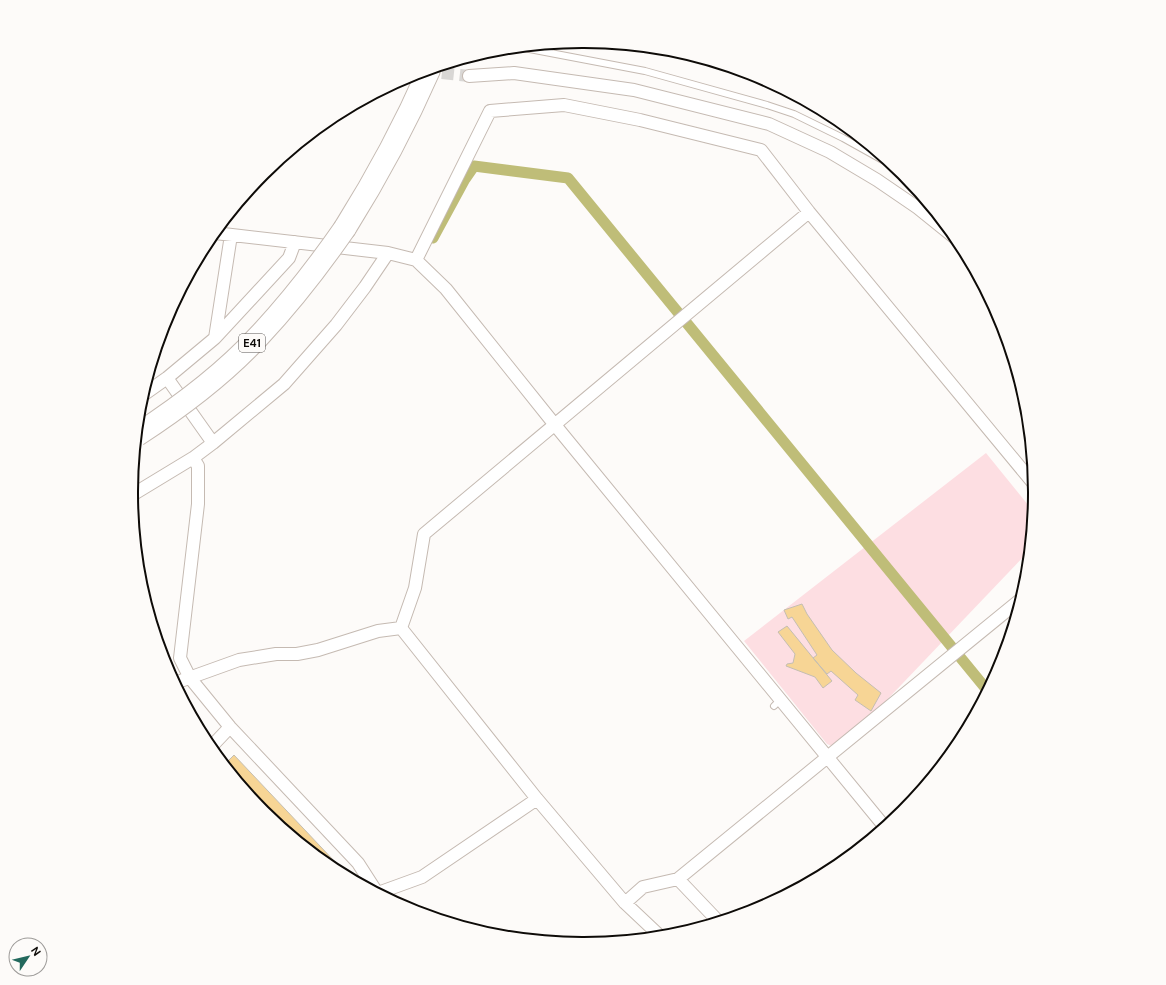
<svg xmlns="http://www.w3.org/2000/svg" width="1166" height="985" viewBox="0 0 1166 985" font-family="'DM Sans',sans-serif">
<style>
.green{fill:#fddee2}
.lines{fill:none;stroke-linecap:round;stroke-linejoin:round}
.canal{stroke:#bfbd78;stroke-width:11}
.building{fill:#f7d595;stroke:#c4beb2}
.minor-tunnel{stroke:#d9d7d5;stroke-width:12;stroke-dasharray:12 6;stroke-linecap:butt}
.service-casing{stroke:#c5bab2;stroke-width:8}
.minor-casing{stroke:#c5bab2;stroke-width:14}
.motorway-casing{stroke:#c5bab2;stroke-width:24}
.service{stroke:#fff;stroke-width:6}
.minor{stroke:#fff;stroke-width:12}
.motorway{stroke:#fff;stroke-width:22}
.motorway-bridge-casing{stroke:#c5bab2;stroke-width:24;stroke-linecap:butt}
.motorway-bridge{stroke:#fff;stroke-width:22}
.labels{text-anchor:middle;stroke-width:3;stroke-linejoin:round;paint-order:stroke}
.shield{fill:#fdfbf9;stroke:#565350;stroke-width:1}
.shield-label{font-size:11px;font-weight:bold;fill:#0e0b08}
.rim{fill:none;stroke:#0e0b08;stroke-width:2}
</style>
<rect width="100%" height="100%" fill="#fdfbf9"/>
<path class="green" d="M986,453L1033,511L1029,551L882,705L832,746L827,744L744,641Z"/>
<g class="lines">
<path class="canal" d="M433,238L465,179L474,166L568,178L987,690"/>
</g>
<path class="building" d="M802,604L807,614L832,650L856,673L881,693L871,711L855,700L858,695L831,671L827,674L813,658L817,655L792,617L788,619L784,610Z
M787,626L832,681L823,688L815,677L786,666L787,664L793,663L795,654L778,632Z
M234,755L337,864L333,868L264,812L225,764Z"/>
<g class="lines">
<path class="minor-tunnel" d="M424,71L469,76"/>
<g class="service-casing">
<path id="service" d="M519,47L645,71L767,105L794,114L843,138L895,167
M774,706L780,700"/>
</g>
<g class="minor-casing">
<path id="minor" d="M469,76L514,73L634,90L769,124L830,152L877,180L918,208L954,237
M215,233L388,253L416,260L446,289L555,425L884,826
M416,260L490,111L564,105L640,120L761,150L809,212L1034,484
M215,338L231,235
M167,378L213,443
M143,395L167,378L215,338L289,258L295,242
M193,458L198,466V504L180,658L190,678L230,727L358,863L376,891
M132,495L193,458L213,443L284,384L336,325L365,287L388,253
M401,628L415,588L424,534L809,212
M401,628L537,799L625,903L660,936
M175,683L239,660L276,654H297L318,650L378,631L401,628
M211,747L230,727
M678,879L1020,600
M378,893L422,877L537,799
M625,903L643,887L678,879L718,921"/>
</g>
<g class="motorway-casing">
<path id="motorway" d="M345,228C377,177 405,125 429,70"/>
</g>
<use href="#service" class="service"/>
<use href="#minor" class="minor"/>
<use href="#motorway" class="motorway"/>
<g class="motorway-bridge-casing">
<path id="motorway-bridge" d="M137,435C180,407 223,375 258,337C290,303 318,267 345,228"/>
</g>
<use href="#motorway-bridge" class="motorway-bridge"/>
</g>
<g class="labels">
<rect class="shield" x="239" y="334" width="26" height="18" rx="3"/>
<g class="shield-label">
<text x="252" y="347">E41</text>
</g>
</g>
<path d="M0 0H1166V985H0ZM582 48H584A444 444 0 0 1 1028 492V493A444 444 0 0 1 584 937H582A444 444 0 0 1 138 493V492A444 444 0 0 1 582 48Z" fill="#fdfbf9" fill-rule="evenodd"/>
<path class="rim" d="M582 48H584A444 444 0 0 1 1028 492V493A444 444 0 0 1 584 937H582A444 444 0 0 1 138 493V492A444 444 0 0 1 582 48Z"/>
<g transform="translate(28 957) rotate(55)"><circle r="19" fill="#fdfbf9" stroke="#9d9b99"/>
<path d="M0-3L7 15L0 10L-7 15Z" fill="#23695d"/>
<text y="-6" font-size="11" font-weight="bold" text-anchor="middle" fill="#0e0b08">N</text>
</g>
</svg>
